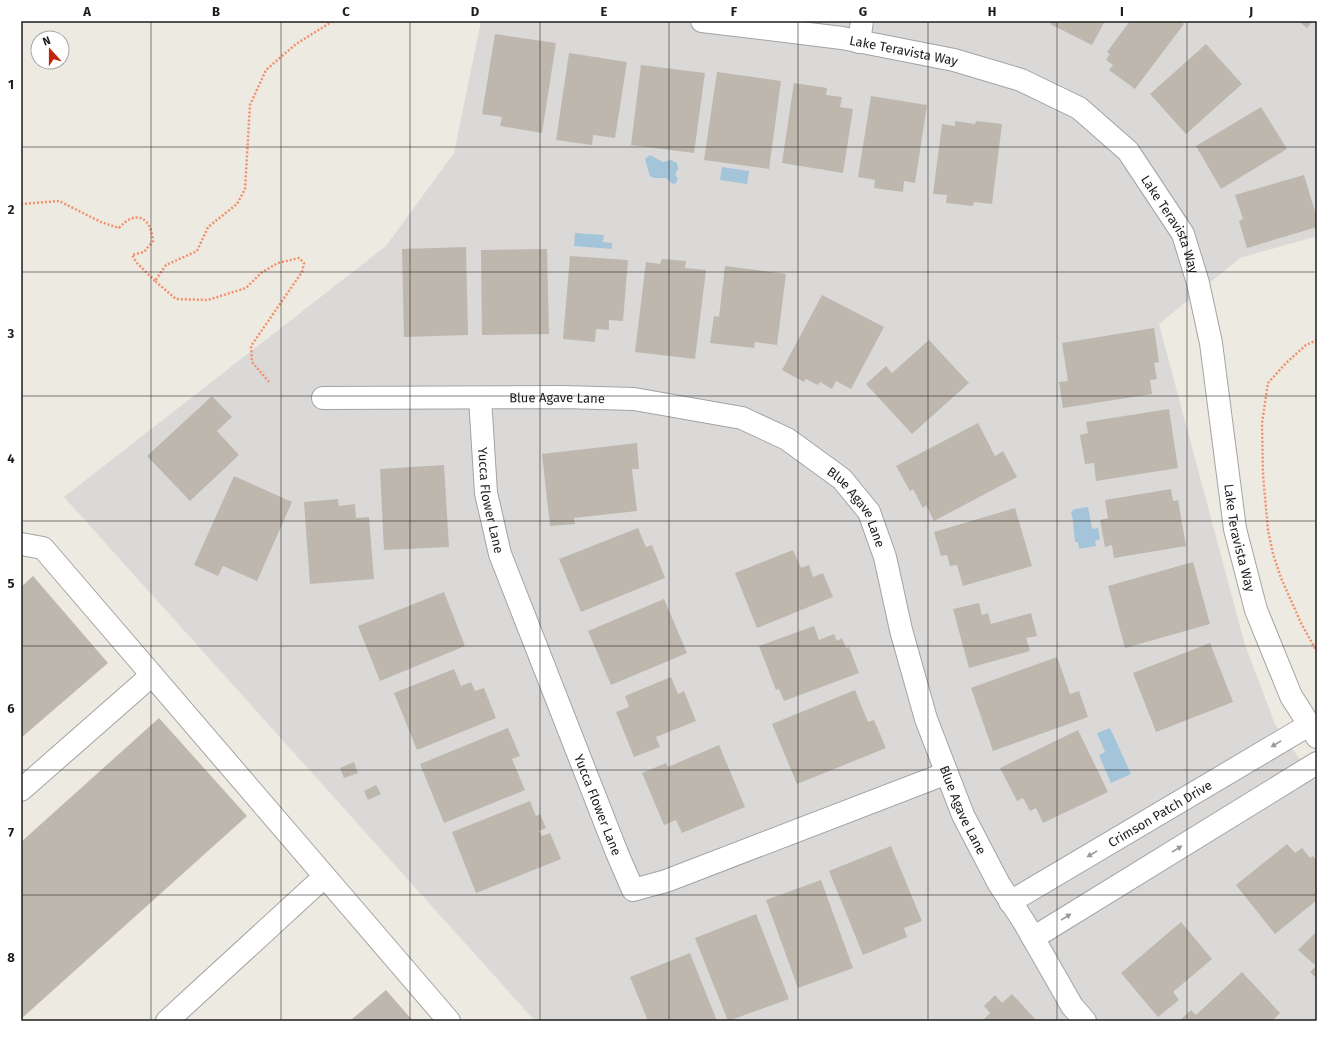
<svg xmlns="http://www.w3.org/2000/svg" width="1338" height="1042" viewBox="0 0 1338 1042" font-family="'Fira Sans',sans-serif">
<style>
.residential{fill:#dad9d8}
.water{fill:#a3c4d9}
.building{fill:#bdb7ae}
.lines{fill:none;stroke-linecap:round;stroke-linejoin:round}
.minor-casing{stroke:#a3a3a3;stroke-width:24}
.path{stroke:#f3906c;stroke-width:2.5;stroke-dasharray:2 2;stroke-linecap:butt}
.minor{stroke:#fff;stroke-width:22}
.oneway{fill:#999}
.grid{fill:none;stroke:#1c1c1c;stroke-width:1;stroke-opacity:0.55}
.labels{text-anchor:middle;stroke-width:4;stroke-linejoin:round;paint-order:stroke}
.street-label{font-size:13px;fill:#1c1c1c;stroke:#fff}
.neatline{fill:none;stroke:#1c1c1c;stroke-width:1.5}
.grid-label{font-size:13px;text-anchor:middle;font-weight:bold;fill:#1c1c1c}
</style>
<rect width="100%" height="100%" fill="#edebe1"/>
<path class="residential" d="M481,21H1317V236L1240,258L1159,324L1245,645L1275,724L1317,784V1021H535L64,497L386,246L454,153Z"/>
<path class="water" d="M650,155L663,162L671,160L677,163L678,169L675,174L678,179L676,183L673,184L666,178H654L650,176L645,159Z
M722,167L749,171L747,184L720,180Z
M575,233L604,235L603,242L612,243V249L574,246Z
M1088,507L1092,529L1098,528L1100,539L1095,541L1096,546L1079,549L1078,542H1075L1073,520L1071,512L1075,509Z
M1110,728L1131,774L1111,783L1099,755L1105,752L1097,733Z"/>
<path class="building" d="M1051,21H1105L1092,45L1050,24Z
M1130,21H1180L1184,24L1135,89L1109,70L1113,65L1106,60L1110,54L1107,52Z
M1298,21H1313L1307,28Z
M495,34L556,43L542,133L500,126L502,117L482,114Z
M1206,44L1242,84L1186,134L1150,94Z
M569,53L627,62L615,138L593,135L592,145L556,140Z
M641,65L705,73L694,153L631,145Z
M717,72L781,81L769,169L704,160Z
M794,83L827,88L826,95L842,97L840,107L853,109L843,173L782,163Z
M871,96L927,105L915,183L904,181L903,192L874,188L875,180L858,177Z
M1261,107L1287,149L1221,189L1196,146Z
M955,121L975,124L976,121L1002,124L992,204L974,202L973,206L946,203L947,195L933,194L942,124L955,126Z
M1304,175L1317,218V227L1247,248L1239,221L1243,219L1235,195Z
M466,247L468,335L404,337L402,249Z
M547,249L549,334L482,335L481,250Z
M570,256L628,260L623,321L609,320V330L596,329L595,342L563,339Z
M662,259L686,261L685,268L706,270L695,359L635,352L646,262L660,264Z
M725,266L786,274L777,345L755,342L754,348L710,343L714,316L719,317Z
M822,295L884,327L851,389L836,381L832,389L820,382L818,385L806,379L804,382L782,370Z
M1154,328L1159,362L1154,363L1157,379L1150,380L1152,394L1063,408L1059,382L1068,381L1062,343Z
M929,340L969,383L912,434L866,384L886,366L892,373Z
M212,396L232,417L217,431L239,455L190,501L147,456Z
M1169,409L1178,468L1096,481L1094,463L1085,464L1080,435L1088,433L1086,422Z
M978,423L995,456L1003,451L1017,477L934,521L926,505L923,508L913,489L910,491L896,466Z
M637,443L639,469H632L637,511L574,518L575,524L550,526L542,454Z
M444,465L449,547L384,550L380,469Z
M234,476L292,502L257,581L223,566L218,576L194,565Z
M1171,489L1173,501L1178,500L1186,546L1114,558L1112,545L1105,547L1100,520L1108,518L1105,500Z
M338,499L339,506L355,504L356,518L369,517L374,579L310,584L304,502Z
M1015,508L1032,566L963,586L957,565L950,566L947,555L941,556L934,532Z
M638,528L646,547L652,545L665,578L581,612L559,559Z
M793,550L801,568L809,565L813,577L823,573L833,597L757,628L735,573Z
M1193,562L1210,624L1125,648L1108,586Z
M33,576L108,663L21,738V587Z
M444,592L465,646L380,681L358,626Z
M664,599L687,653L611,685L588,631Z
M979,603L982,615L988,613L991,624L1031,613L1037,636L1026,638L1030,651L969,668L953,609Z
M814,626L819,640L834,634L837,641L842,638L846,648L849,647L859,673L784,701L779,689L776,690L759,646Z
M1210,643L1233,702L1156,732L1133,673Z
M1057,657L1070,694L1079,691L1088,717L993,751L971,688Z
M454,669L461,686L471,682L475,691L484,688L496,718L417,750L394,693Z
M671,677L678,694L684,691L696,721L656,737L660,747L634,757L616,712L629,707L625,696Z
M855,690L868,722L874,720L886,748L797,784L772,724Z
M159,718L247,816L21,1019V842Z
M508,728L520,756L512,759L525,790L444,823L420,764Z
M1078,730L1108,792L1043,823L1036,808L1030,811L1023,798L1017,801L1000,768Z
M719,745L745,807L682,833L676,820L664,825L642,773L666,763L668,767Z
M354,762L358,773L344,778L340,768Z
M376,785L381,794L368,800L364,791Z
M530,801L536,816L540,814L546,828L539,831L542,836L550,833L561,859L476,893L452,832Z
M1287,844L1295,853L1302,848L1310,858L1313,856L1317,861V900L1275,934L1236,885Z
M891,846L922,921L904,928L907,937L863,955L829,871Z
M821,880L853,968L798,988L766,900Z
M756,914L789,999L728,1021L695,938Z
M1181,922L1212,959L1173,992L1179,1000L1158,1017L1121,973Z
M1317,931V979L1310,972L1316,966L1298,950Z
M690,953L717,1021H648L630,977Z
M1242,972L1280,1013L1272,1021H1179L1191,1010L1196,1015Z
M386,990L413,1021H350Z
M1012,994L1037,1021H982L990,1013L984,1006L995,995L1002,1003Z"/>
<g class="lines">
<g class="minor-casing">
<g id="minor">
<path id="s1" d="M702,21L842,38L954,60L1021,80L1079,108L1128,151L1183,234L1198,283L1211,343L1235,529L1256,610L1291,696L1317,737"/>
<path d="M859,42L862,21"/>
<path id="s2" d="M323,398L563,397L634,399L742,418L787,439L842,479L869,512L885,557L901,630L926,719L963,815L999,884L1024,922L1072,1006L1085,1021"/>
<path id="s3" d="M480,398L486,493L500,554L617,853L633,890L666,881L947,773"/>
<path d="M21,544L43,548L449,1021"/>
<path d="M21,790L152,675"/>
<path id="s4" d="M1010,902L1309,725"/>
<path d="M1033,938L1317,763"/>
<path d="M167,1021L324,877"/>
</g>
</g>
<path class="path" d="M21,204L59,201L101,222L119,228C136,209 151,217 153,241L144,252L132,255L136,262L155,281
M1317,340L1306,345L1286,363L1268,383L1262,423L1263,475L1268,530L1273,554L1281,578L1302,625L1317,652
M269,382L252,362L251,346L302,272L304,263L299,258L278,263L261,273L246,288L208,300L176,299L155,281L166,265L197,251L208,227L237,204L245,189L250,105L266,70L296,44L333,21"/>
<use href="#minor" class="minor"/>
</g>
<defs><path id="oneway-solid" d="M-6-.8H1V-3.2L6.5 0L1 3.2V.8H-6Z"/></defs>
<g class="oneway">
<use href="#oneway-solid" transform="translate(1276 744) rotate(149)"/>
<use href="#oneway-solid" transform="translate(1177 849) rotate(-32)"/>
<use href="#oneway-solid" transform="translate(1092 854) rotate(149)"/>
<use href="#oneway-solid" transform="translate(1066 917) rotate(-32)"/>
</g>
<path class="grid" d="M151,21V1021M281,21V1021M410,21V1021M540,21V1021M669,21V1021M798,21V1021M928,21V1021M1057,21V1021M1187,21V1021M21,147H1317M21,272H1317M21,396H1317M21,521H1317M21,646H1317M21,770H1317M21,895H1317"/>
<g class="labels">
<g class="street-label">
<text dy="5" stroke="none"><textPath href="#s1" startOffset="204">Lake Teravista Way</textPath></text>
<text dy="5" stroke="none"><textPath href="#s1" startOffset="540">Lake Teravista Way</textPath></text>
<text dy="5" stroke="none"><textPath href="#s2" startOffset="234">Blue Agave Lane</textPath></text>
<text dy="5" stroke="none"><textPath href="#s3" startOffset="103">Yucca Flower Lane</textPath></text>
<text dy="5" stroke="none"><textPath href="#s2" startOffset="570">Blue Agave Lane</textPath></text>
<text dy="5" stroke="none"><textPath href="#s1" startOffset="864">Lake Teravista Way</textPath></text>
<text dy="5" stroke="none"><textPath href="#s3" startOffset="427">Yucca Flower Lane</textPath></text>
<text dy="5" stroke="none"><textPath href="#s2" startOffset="894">Blue Agave Lane</textPath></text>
<text dy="5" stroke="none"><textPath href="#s4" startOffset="174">Crimson Patch Drive</textPath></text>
</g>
</g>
<rect width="1338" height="1042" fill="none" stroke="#ffffff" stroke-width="44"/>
<g transform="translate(50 50) rotate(339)"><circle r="19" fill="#ffffff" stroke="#a4a4a4"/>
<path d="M0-3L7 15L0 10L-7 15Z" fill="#be2709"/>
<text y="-6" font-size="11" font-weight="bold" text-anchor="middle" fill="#1c1c1c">N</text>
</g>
<rect x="22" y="22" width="1294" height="998" class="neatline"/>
<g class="grid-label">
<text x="87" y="16">A</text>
<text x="216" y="16">B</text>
<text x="346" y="16">C</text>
<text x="475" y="16">D</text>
<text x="604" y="16">E</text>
<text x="734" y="16">F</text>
<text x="863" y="16">G</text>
<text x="992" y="16">H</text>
<text x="1122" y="16">I</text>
<text x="1251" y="16">J</text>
<text x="11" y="89">1</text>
<text x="11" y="214">2</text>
<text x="11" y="338">3</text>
<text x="11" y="463">4</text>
<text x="11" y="588">5</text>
<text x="11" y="713">6</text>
<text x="11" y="837">7</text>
<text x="11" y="962">8</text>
</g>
</svg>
